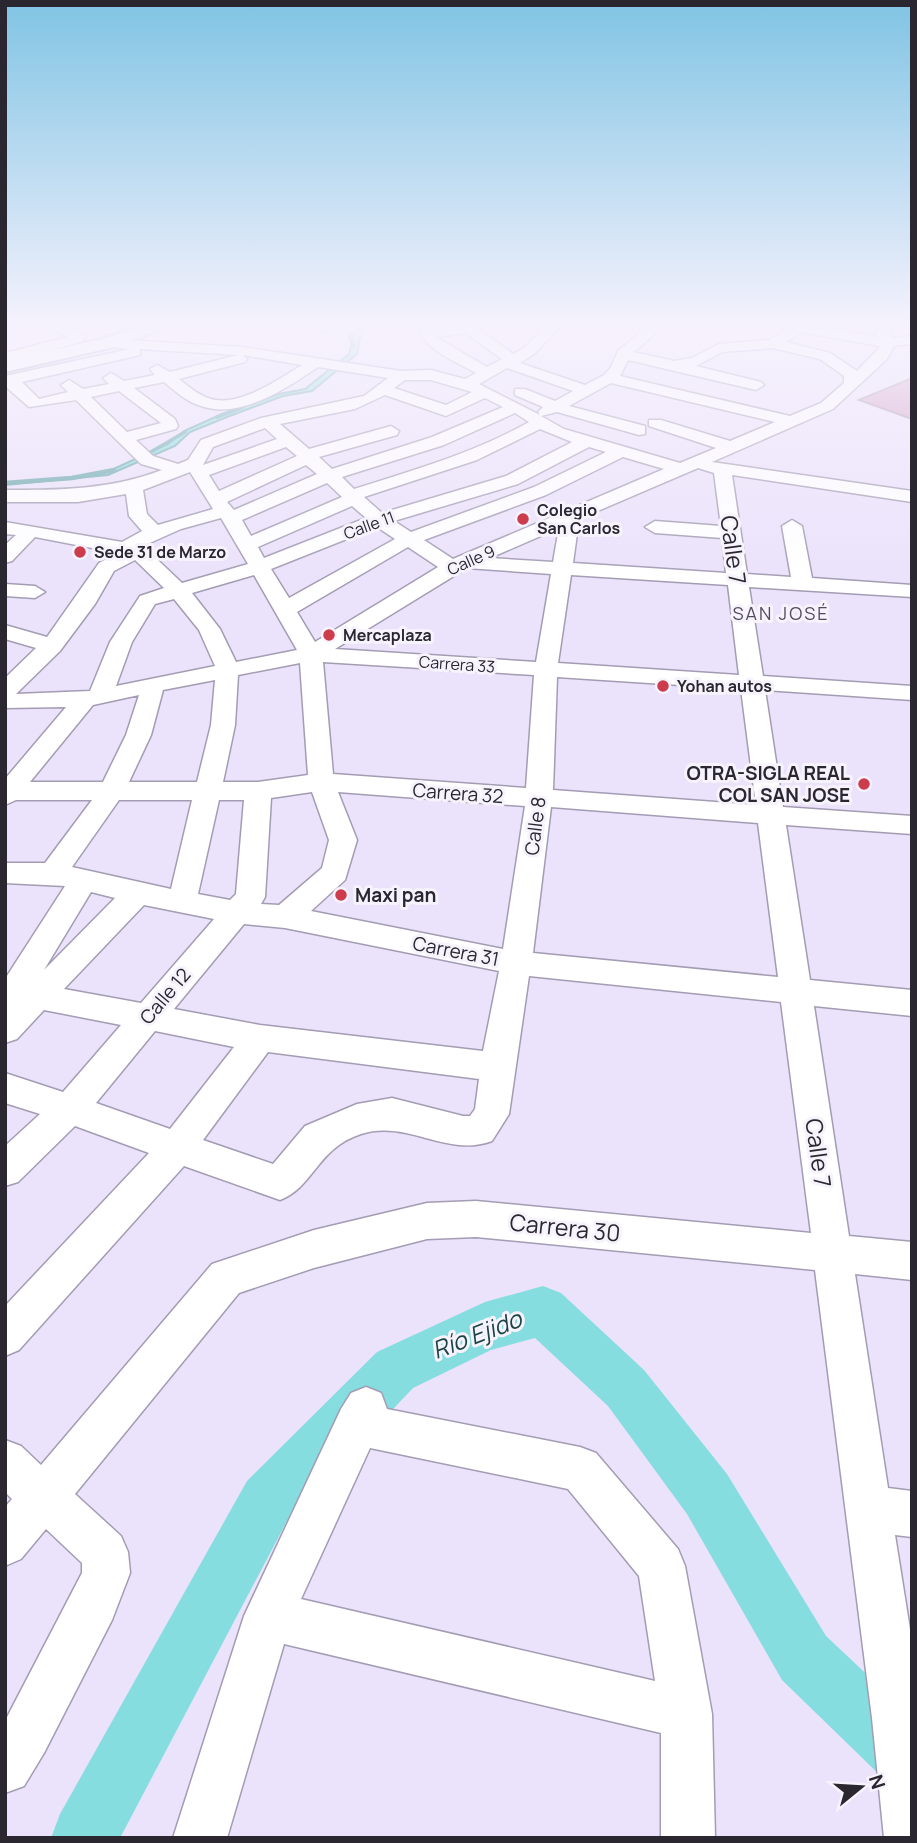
<svg xmlns="http://www.w3.org/2000/svg" width="917" height="1843" viewBox="0 0 917 1843" font-family="Manrope,sans-serif">
<style>
.water{fill:#85dddf;stroke:#6aa6ab;stroke-width:2}
.lines{fill:none;stroke-linecap:round;stroke-linejoin:round}
.stream-far1{stroke:#6aa6ab;stroke-width:3.5}
.stream{stroke:#6aa6ab;stroke-width:4.5}
.river{fill:#85dddf;fill-rule:evenodd}
.building{fill:#d29ac3;stroke:#a790a0;stroke-width:2}
.minor-casing{stroke:#a49cb3;stroke-width:3}
.highway-casing{stroke:#a49cb3;stroke-width:4}
.minor{fill:#fff;fill-rule:evenodd}
.highway{fill:#fff;fill-rule:evenodd}
.poi-dot{fill:#cc3c4d;stroke:#f6f3fd;stroke-width:2.5}
.labels{text-anchor:middle;stroke-width:6;stroke-linejoin:round;paint-order:stroke}
.far-poi-label{font-size:16px;font-weight:bold;fill:#2b2731;stroke:#f6f3fd;text-anchor:start}
.far-street-label{font-size:16px;fill:#2b2731;stroke:#f6f3fd}
.far-neighbourhood-label{font-size:18px;letter-spacing:2px;fill:#524a5e;stroke:#f6f3fd}
.poi-label{font-size:19px;font-weight:bold;fill:#2b2731;stroke:#f6f3fd;text-anchor:end}
.street-label{font-size:19px;fill:#2b2731;stroke:#f6f3fd}
.near-street-label{font-size:23px;fill:#2b2731;stroke:#f6f3fd}
.near-water-label{font-size:24px;font-style:italic;fill:#1b4445;stroke:#f6f3fd}
</style>
<rect width="100%" height="100%" fill="#ebe2fb"/>
<path class="water" d="M363,324H370C358,333 360,341 357,354L312,391L283,396L227,417L190,432L175,446L108,475L5,485L105,473L168,444L184,431L222,414L279,394L305,389L349,354C353,342 351,332 363,324Z"/>
<g class="lines">
<path class="stream-far1" d="M354,347L349,337L367,324
M217,417L243,407
M149,453L185,432"/>
<path class="stream" d="M5,483L72,478L114,470"/>
<path class="river" d="M543,1286L561,1293L644,1370L727,1474L826,1636L912,1717V1789L886,1781L782,1680L687,1514L608,1406L535,1338L491,1350L413,1388L287,1521L120,1838H51L60,1814L247,1481L377,1352L485,1302Z"/>
</g>
<path class="building" d="M912,378V419L859,400Z"/>
<g class="lines">
<g class="minor-casing">
<path id="minor" d="M43,324H63L85,336L82,342L5,362V353L68,337Z
M295,324H326L336,329L329,333Z
M419,324H433V329L474,326L513,354L524,348L548,324H563L534,354L520,363L585,385L604,375L611,367L618,351L650,324H666L634,352L674,361L692,358L719,344L769,340L786,329L774,324H806L876,337V324H890L891,338L912,336V344L894,346L887,359L833,409L712,462L912,491V502L732,475L747,574L791,577L782,526L792,520L802,526L812,578L912,585V597L749,587L763,676L912,686V700L765,690L783,807L912,816V834L786,825L810,980L912,990V1016L814,1006L849,1236L912,1242V1280L855,1274L888,1488L912,1491V1537L895,1535L912,1642V1838H884L872,1718L815,1270L476,1237L427,1239L314,1268L239,1293L75,1494L121,1536L128,1552L130,1573L112,1620L44,1753L24,1786L5,1793V1721L82,1573V1563L46,1529L21,1559L5,1566V1507L12,1499L5,1492V1440L21,1446L41,1465L212,1264L314,1230L427,1203L476,1201L811,1233L781,1002L529,976L509,1114L492,1141C447,1158 407,1119 361,1134C317,1148 314,1187 280,1200L184,1166L19,1350L5,1356V1306L149,1153L75,1126L18,1182L5,1186V1146L40,1114L5,1103V1073L63,1092L121,1025L44,1010L17,1039L5,1043V979L65,886L5,883V863H45L92,800H16L5,805V779L66,707L5,708V678L36,648L5,639V625L47,637L99,563L118,553L35,537L12,561L5,563V545L16,535L5,534V522L122,542L142,531L129,516L126,494L78,502H5V490C60,490 110,490 162,470L141,464L76,400L29,407L5,386V376L130,349L102,346V340L107,339L243,347L401,371L431,370L465,379L476,373C457,362 419,348 419,324ZM801,332L879,346L880,347L857,371L830,353L786,342ZM466,333L502,359L487,367L436,337ZM772,348L820,359L844,376V383L821,403L790,416L620,376L628,360L756,390L764,385L761,382L696,366L722,352ZM140,349L238,355L170,372L157,365L150,369L155,375L124,381L111,373L103,378L109,384L83,389L69,380L61,385L68,392L39,399L22,382L140,355ZM243,355L302,365C279,379 240,407 211,399C199,396 188,386 179,379L245,362L247,359ZM318,367L388,378L364,396L261,418L201,440L188,460L178,464L153,456L136,440L176,429L178,426L175,419L134,388L164,382C175,391 187,402 201,406C240,420 287,388 318,367ZM507,368L573,391L555,401L525,389H515V395L543,407L538,412L540,415L479,384ZM405,380H431L472,392L446,405L394,388ZM611,383L775,422L730,441L661,420H649V426L716,448L680,463L564,429L541,416L557,412L639,435L645,434V426L569,406ZM119,391L161,423L127,432L91,397ZM385,395L446,416L485,398L503,407L432,437L332,469L319,457L397,435L399,431L391,426L309,449L280,424L355,409ZM515,413L529,422C474,453 414,470 354,489L342,477L444,445ZM265,428L277,439L203,465L213,447ZM540,429L572,442L506,476L382,513L364,497L477,460ZM286,447L297,456L219,491L209,475ZM589,447L606,452L534,487L411,532L394,521L518,484ZM623,457L664,469L453,559L424,540L546,495ZM306,465L317,474L234,510L227,502ZM698,468L714,473L721,526L655,521L645,527L655,533L722,538L726,573L573,563L579,519ZM190,472L213,509L158,525L147,514L143,490ZM327,483L342,497L251,536L242,520ZM352,506L366,518L264,558L258,547ZM221,518L248,564L182,583L143,546L181,529ZM377,527L395,539L289,598L271,569ZM559,528L553,562L490,558ZM408,547L438,567L315,642L297,612ZM135,560L164,588L140,596L110,642L90,691L16,694L60,651L95,604L114,571ZM467,568L551,574L536,662L335,649ZM254,575L297,650L236,662L220,629L192,593ZM571,575L728,585L739,675L558,663ZM174,599L199,630L215,666L116,686L132,642L155,604ZM323,662L534,675L526,788L333,774ZM300,663L308,775L258,782H223L235,725L238,675ZM557,677L741,689L756,805L553,790ZM215,680L211,725L197,782H129L151,735L163,690ZM139,695L126,735L103,782H30L93,705ZM312,792L329,840L322,868L279,905L261,904L265,897L271,798ZM338,792L525,806L503,949L311,911L345,880L357,840ZM119,800H192L171,889L72,867ZM219,800H244L236,894L230,900L198,894ZM551,807L758,823L778,977L533,953ZM91,892L115,898L44,970ZM144,905L214,919L141,1003L64,989ZM244,924L285,928L499,971L483,1051L260,1025L174,1009ZM155,1031L234,1047L170,1129L96,1103ZM268,1052L479,1079L475,1109L470,1116H463L392,1098L357,1104L305,1126L273,1164L203,1140Z
M5,584L35,586L45,592L35,598L5,596Z
M366,1387L381,1393L387,1409L580,1447L596,1453L678,1549L685,1566L712,1714L715,1838H661V1733L284,1644L227,1838H173L244,1616L341,1409L351,1393ZM370,1448L568,1489L639,1576L655,1681L301,1599Z"/>
</g>
<g class="highway-casing">
<path id="highway" d="M148,324H176L114,347L5,372V360L102,339Z"/>
</g>
<use href="#minor" class="minor"/>
<use href="#highway" class="highway"/>
</g>
<linearGradient id="sky" x2="0" y2="1"><stop stop-color="#80c4e4"/><stop offset="0.56" stop-color="#f6f2fd"/><stop offset="1" stop-color="#f6f2fd" stop-opacity="0"/></linearGradient>
<rect width="917" height="582" fill="url(#sky)"/>
<g class="poi-dot">
<circle cx="523" cy="519" r="7"/>
<circle cx="80" cy="552" r="7"/>
<circle cx="329" cy="635" r="7"/>
<circle cx="663" cy="686" r="7"/>
<circle cx="864" cy="784" r="7"/>
<circle cx="341" cy="895" r="7"/>
</g>
<g class="labels">
<g class="far-poi-label">
<text x="537" y="516">Colegio<tspan x="537" dy="18">San Carlos</tspan></text>
<text x="94" y="558">Sede 31 de Marzo</text>
<text x="343" y="641">Mercaplaza</text>
<text x="677" y="692">Yohan autos</text>
</g>
<g class="far-street-label">
<text transform="translate(369 525) rotate(-20)" y="6">Calle 11</text>
<text transform="translate(471 560) rotate(-24)" y="6">Calle 9</text>
<text transform="translate(457 664) rotate(4)" y="6">Carrera 33</text>
</g>
<g class="far-neighbourhood-label">
<text x="781" y="620">SAN JOSÉ</text>
</g>
<g class="poi-label">
<text x="850" y="780">OTRA-SIGLA REAL<tspan x="850" dy="22">COL SAN JOSE</tspan></text>
<text x="355" y="902" text-anchor="start">Maxi pan</text>
</g>
<g class="street-label">
<text transform="translate(458 793) rotate(4)" y="7">Carrera 32</text>
<text transform="translate(535 826) rotate(-83)" y="7">Calle 8</text>
<text transform="translate(456 951) rotate(11)" y="7">Carrera 31</text>
<text transform="translate(165 996) rotate(-50)" y="7">Calle 12</text>
</g>
<g class="near-street-label">
<text transform="translate(733 550) rotate(82)" y="8">Calle 7</text>
<text transform="translate(818 1153) rotate(82)" y="8">Calle 7</text>
<text transform="translate(565 1228) rotate(6)" y="8">Carrera 30</text>
</g>
<g class="near-water-label">
<text transform="translate(477 1335) rotate(-21)" y="8">Río Ejido</text>
</g>
</g>
<rect width="917" height="1843" fill="none" stroke="#2b2731" stroke-width="14"/>
<g transform="translate(861 1787) rotate(72)" stroke="#f6f3fd" stroke-width="5" paint-order="stroke">
<path d="M0-5L12 26L0 18L-12 26Z" fill="#2b2731"/>
<text y="-10" font-size="19" font-weight="bold" text-anchor="middle" fill="#2b2731">N</text>
</g>
</svg>
